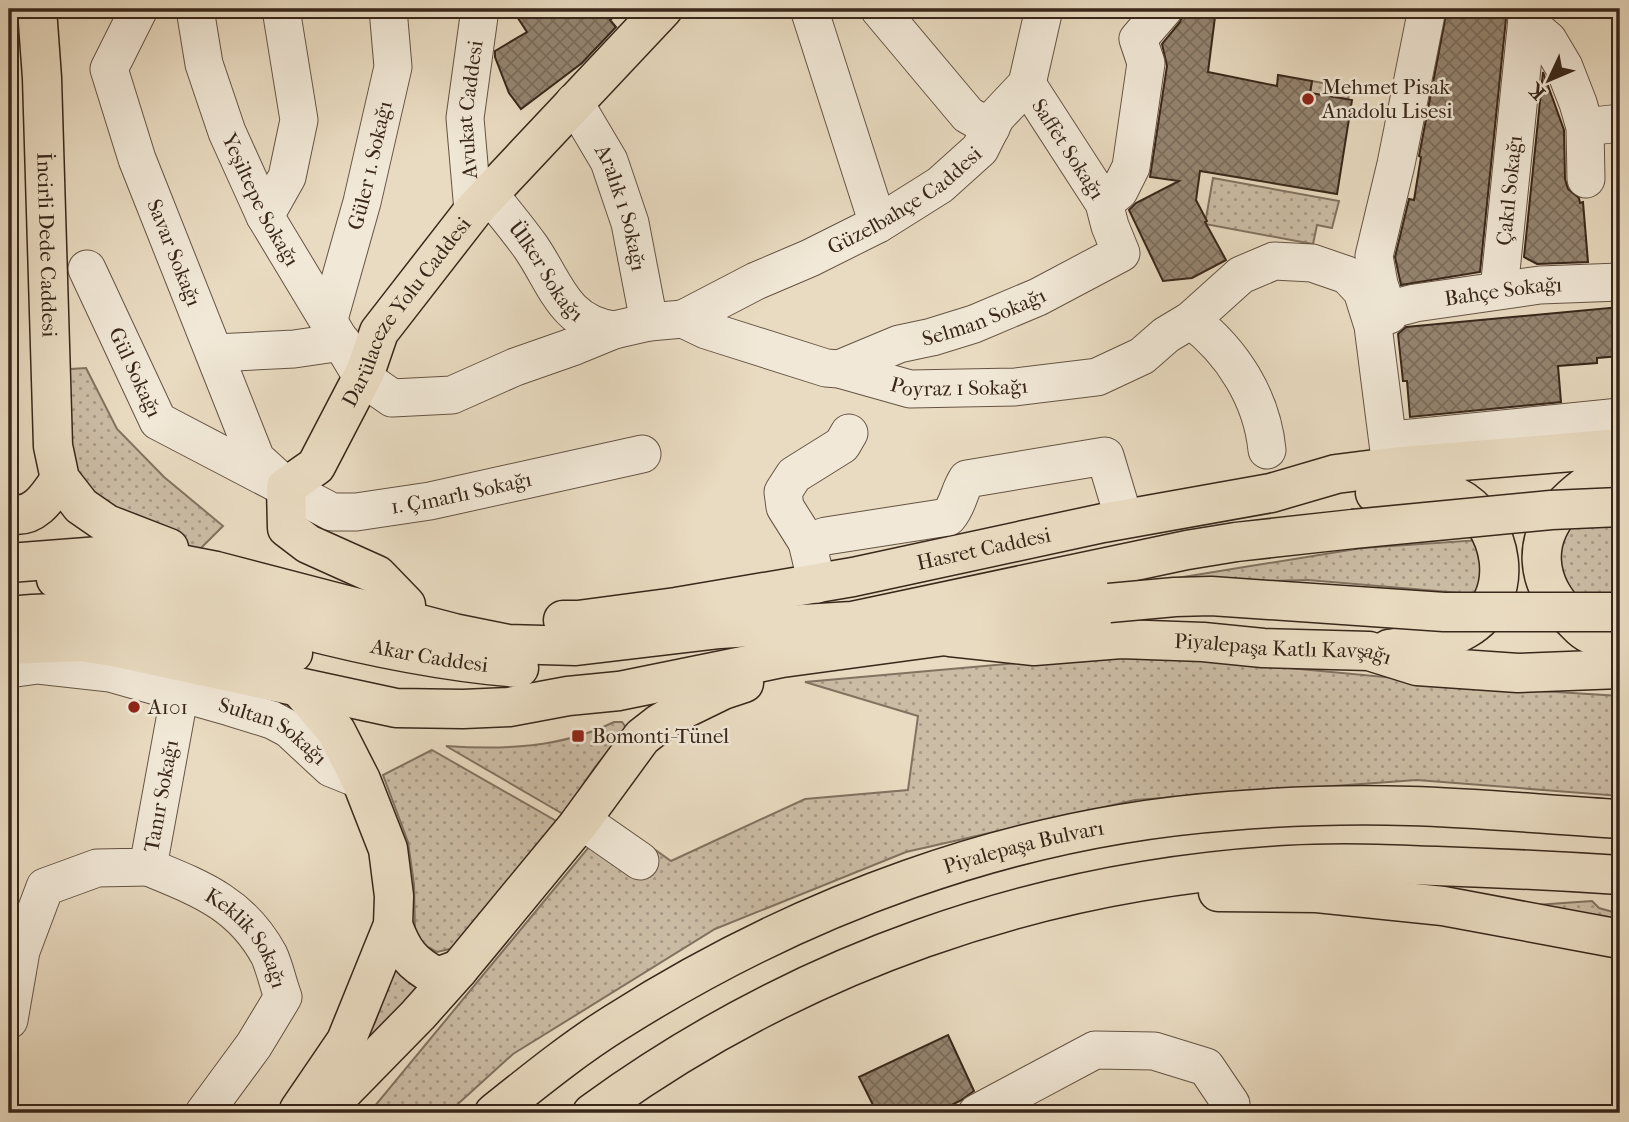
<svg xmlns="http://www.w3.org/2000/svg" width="1629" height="1122" viewBox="0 0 1629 1122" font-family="'IM FELL French Canon',serif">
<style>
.grass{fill:url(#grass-dots);stroke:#827260;stroke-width:2}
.green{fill:#cbbca5;stroke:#827260;stroke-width:2}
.building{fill:url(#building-cross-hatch);stroke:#39271a;stroke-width:2}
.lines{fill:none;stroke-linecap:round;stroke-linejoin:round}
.minor-casing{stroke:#655444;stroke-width:39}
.major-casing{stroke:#39271a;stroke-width:41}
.minor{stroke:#f1e8d7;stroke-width:37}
.major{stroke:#e9dbc1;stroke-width:38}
.major-bridge-casing{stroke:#39271a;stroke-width:41;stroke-linecap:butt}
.major-bridge{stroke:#e9dbc1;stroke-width:38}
.poi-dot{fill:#8f2418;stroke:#f1e8d7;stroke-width:2.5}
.labels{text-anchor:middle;stroke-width:5;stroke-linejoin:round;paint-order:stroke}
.poi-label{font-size:21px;fill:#39271a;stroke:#f1e8d7;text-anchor:start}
.street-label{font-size:21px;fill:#39271a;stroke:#f1e8d7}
</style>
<defs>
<pattern id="grass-dots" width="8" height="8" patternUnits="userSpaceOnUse" patternTransform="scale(1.75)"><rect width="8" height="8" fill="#cbbca5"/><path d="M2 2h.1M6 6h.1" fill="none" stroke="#a69986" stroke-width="1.8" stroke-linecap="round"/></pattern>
<pattern id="building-cross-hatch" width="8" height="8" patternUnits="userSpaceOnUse" patternTransform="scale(1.75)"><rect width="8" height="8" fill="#958571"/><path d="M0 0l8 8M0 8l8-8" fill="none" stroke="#7b6d5c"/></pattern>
</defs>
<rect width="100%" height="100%" fill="#e9dbc1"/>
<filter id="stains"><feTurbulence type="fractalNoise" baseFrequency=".00286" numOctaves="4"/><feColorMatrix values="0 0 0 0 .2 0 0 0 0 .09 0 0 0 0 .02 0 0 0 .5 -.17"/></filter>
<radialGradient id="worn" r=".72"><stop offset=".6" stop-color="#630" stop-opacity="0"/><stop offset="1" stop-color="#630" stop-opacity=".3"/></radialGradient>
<path class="grass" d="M1312,81L1350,88L1348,99L1310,93Z
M1213,178L1339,201L1332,228L1317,225L1313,244L1205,224Z
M86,368L117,429L164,477L223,526L198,551L81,506L55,370Z
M1620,490V633L1563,596L1554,545L1568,519Z
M1480,540L1484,595L1308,580L1134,585L1362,548Z
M1130,653L1523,690L1620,696V796L1417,780L1135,800L906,852L715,929L513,1054L448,1113H369L612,819L671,861L805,799L908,790L918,716L805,682Z
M614,722H622L625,726L624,732L595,767L563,814L446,746C504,750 561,748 614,722Z
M432,750L558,822L454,948L437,952L420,943L415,932L414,884L408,842L383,775Z
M1592,901L1599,908L1620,914V923L1535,905Z
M395,966L423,988L368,1041L366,1037L375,1022Z"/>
<path class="green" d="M9,214L13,274L9,463Z"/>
<path class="building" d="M512,9H624L610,20L616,27L582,63L521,109L509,93L495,57V51L527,32Z
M1184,9H1216L1208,72L1277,86L1278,75L1312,81L1310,93L1352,100L1337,194L1200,171L1196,200L1207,221L1205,222L1226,260L1192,278L1163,281L1129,210L1136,203L1179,181L1150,177L1167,66L1162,44L1180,22Z
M1447,9H1507L1480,272L1401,285L1395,257L1409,199L1414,200L1421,157L1419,156Z
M1543,72L1564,130L1565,179L1568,189L1579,198L1580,203L1583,202L1588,262L1537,264L1524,257Z
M1620,307V356L1597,358V363L1558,366L1561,402L1410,417L1407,381H1403L1398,334L1406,327Z
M948,1035L974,1091L960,1101L935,1113H877L859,1077Z"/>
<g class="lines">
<g class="minor-casing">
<g id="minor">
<path id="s1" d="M139,9L109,69L137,159L256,459L278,479"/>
<path id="s2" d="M195,9L204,64L227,132L265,216L362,377L392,398L452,395L515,367L575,346L614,330L649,322L683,319L706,330L826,368L839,369L910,389L1015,387L1097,377L1142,356L1166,335L1191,320L1241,275L1274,261L1312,263L1347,275L1362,291L1373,326L1391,467"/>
<path d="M809,9L878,224"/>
<path d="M879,9L968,115L991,128"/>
<path d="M1527,22L1548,40L1564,67L1578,103L1585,127L1586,179"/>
<path id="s3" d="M574,102L609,161L630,223L649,322"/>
<path d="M1585,127L1620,123"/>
<path id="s4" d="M489,194C503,211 517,228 530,246C556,283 563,323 614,330"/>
<path d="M1104,203L1119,191L1131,167L1146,63L1138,39L1164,9"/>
<path id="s5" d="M473,211L465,118L480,9"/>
<path d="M265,216L287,177L299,120L281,9"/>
<path id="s6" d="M87,269L158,421L332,512H356L430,501L642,454"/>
<path id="s7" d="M1499,290L1528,9"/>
<path id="s8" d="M1388,310L1415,303L1540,285L1620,282"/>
<path d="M1389,315L1379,284L1374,256L1396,164L1427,9"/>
<path id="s9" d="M329,319L362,202L393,67L388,9"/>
<path id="s10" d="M683,319L756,281L810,258L878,224L940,185L980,149L996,117L1027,84L1044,9"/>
<path d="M1191,320C1232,351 1262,398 1267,450"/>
<path d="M215,353L294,349L342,342"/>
<path id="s11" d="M839,369L899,344L932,337L974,324L1038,297L1121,253L1110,226L1104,203L1027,84"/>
<path d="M1402,439L1620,417"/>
<path d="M807,542L785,507L783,492L794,475L842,445L849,433"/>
<path d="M817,584L807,542L826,536L948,517C959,504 958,493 967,479L1105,456L1124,519"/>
<path id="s12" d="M9,669L38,665L110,673L230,707L272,720L289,729L331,768L361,780"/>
<path d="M581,820L640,861"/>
<path id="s13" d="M148,867C199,888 241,903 269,955C275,968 278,984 283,997L254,1045L204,1113"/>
<path id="s14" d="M9,1020L21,951L45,887L97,868L148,867L180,692"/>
<path d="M977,1113L1095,1050L1154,1051L1206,1067L1231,1104V1113"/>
</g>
</g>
<g class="major-casing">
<g id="major">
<path id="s15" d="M37,9L42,78L53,446L60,479L81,506L107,524L169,548"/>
<path d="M1620,471C1597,476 1582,487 1566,503C1531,539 1535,583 1570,617C1576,622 1582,631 1590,634C1599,639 1610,642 1620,646"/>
<path d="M1375,493C1399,490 1432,485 1455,496C1505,521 1518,599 1466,629C1441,644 1416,644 1389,649"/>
<path d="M9,513C33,521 48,497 60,479"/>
<path d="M9,563L100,556H128L159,560L216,571L454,633L508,644L576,646L720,629L852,621L1187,550L1236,542L1353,529"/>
<path id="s16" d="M56,579C138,581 219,608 297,628C370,647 444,662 519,668"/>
<path id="s17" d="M406,605L377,575L308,544L287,528L286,487L316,466L366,370L379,332L473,211L663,9"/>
<path d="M9,616C105,604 200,632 293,653"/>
<path id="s18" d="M563,620H578L676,607L853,577L1103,523L1271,493L1336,474L1391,467L1620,448"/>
<path id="s19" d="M950,637L1034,646L1121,639L1203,642L1263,648L1369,651L1417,666L1518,673L1620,669"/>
<path d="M9,645L81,642L113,647L396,708L463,709L509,707L568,696L619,691L782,658L945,636L998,615L1109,603"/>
<path d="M1218,892L1317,893L1443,906L1620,939"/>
<path d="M393,925C403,952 411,963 437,977L459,969"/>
<path d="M299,1110L346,1041L393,925L394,896L388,849L361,780L336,731L300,689"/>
<path d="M322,1113L418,1015L459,969L577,826L642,737L660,723L682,710L723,690L744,683"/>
<path id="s20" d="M494,1113C533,1082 572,1050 615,1023C799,906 1011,827 1229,811C1289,806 1350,804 1410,806C1480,808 1550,815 1620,819"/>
<path d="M592,1113C797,964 1036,879 1289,865C1338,862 1387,864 1436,866C1497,868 1559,871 1620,875"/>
</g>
</g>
<use href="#minor" class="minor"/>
<use href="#major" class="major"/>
<g class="major-bridge-casing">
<path id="major-bridge" d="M1353,529L1551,510L1620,507
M1109,603L1175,597L1211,596L1444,612H1620"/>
</g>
<use href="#major-bridge" class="major-bridge"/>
</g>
<g class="poi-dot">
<circle cx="1308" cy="99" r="7"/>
<circle cx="134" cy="707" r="7"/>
<rect x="571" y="729" width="14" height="14" rx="3.5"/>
</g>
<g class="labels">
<g class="poi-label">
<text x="1322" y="94">Mehmet Pisak<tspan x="1322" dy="24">Anadolu Lisesi</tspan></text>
<text x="148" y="714">A101</text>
<text x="592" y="743">Bomonti-Tünel</text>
</g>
<g class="street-label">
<text dy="7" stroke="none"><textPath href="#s5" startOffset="102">Avukat Caddesi</textPath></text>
<text transform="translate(1068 149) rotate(57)" y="7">Saffet Sokağı</text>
<text dy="7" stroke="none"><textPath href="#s9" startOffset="159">Güler 1. Sokağı</textPath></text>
<text dy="7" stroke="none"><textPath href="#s7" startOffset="100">Çakıl Sokağı</textPath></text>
<text dy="7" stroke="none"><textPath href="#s10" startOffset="252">Güzelbahçe Caddesi</textPath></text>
<text dy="7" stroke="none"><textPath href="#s2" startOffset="203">Yeşiltepe Sokağı</textPath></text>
<text dy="7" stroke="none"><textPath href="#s3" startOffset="117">Aralık 1 Sokağı</textPath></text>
<text dy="7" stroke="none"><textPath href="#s15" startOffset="236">İncirli Dede Caddesi</textPath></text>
<text dy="7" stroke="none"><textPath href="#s1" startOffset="262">Savar Sokağı</textPath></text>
<text dy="7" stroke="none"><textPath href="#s4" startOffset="96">Ülker Sokağı</textPath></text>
<text dy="7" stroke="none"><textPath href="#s8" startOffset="117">Bahçe Sokağı</textPath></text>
<text dy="7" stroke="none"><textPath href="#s17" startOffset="401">Darülaceze Yolu Caddesi</textPath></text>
<text dy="7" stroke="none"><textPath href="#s11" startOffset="154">Selman Sokağı</textPath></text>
<text dy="7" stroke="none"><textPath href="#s6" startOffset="114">Gül Sokağı</textPath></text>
<text dy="7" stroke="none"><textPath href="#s2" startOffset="1036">Poyraz 1 Sokağı</textPath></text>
<text dy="7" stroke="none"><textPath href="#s6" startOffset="495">1. Çınarlı Sokağı</textPath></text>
<text dy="7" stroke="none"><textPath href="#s18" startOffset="427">Hasret Caddesi</textPath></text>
<text dy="7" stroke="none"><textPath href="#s19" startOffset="334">Piyalepaşa Katlı Kavşağı</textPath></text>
<text dy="7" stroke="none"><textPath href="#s16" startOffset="382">Akar Caddesi</textPath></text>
<text dy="7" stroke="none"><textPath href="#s12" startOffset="276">Sultan Sokağı</textPath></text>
<text dy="7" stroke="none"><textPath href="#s14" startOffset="317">Tanır Sokağı</textPath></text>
<text dy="7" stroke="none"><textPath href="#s20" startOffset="598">Piyalepaşa Bulvarı</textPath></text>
<text dy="7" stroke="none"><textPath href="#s13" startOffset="126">Keklik Sokağı</textPath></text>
</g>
</g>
<rect width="1629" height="1122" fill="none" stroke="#e9dbc1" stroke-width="35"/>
<rect x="10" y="10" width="1608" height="1101" fill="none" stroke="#39271a" stroke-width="3.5"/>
<rect x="18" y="18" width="1594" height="1087" fill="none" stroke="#39271a" stroke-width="2"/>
<g transform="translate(1549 80) rotate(226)" stroke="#f1e8d7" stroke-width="5" paint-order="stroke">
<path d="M0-5L12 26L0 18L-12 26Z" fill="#39271a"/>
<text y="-10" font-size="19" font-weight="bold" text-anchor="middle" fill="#39271a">K</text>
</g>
<rect width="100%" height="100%" filter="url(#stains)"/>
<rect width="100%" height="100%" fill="url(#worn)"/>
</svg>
